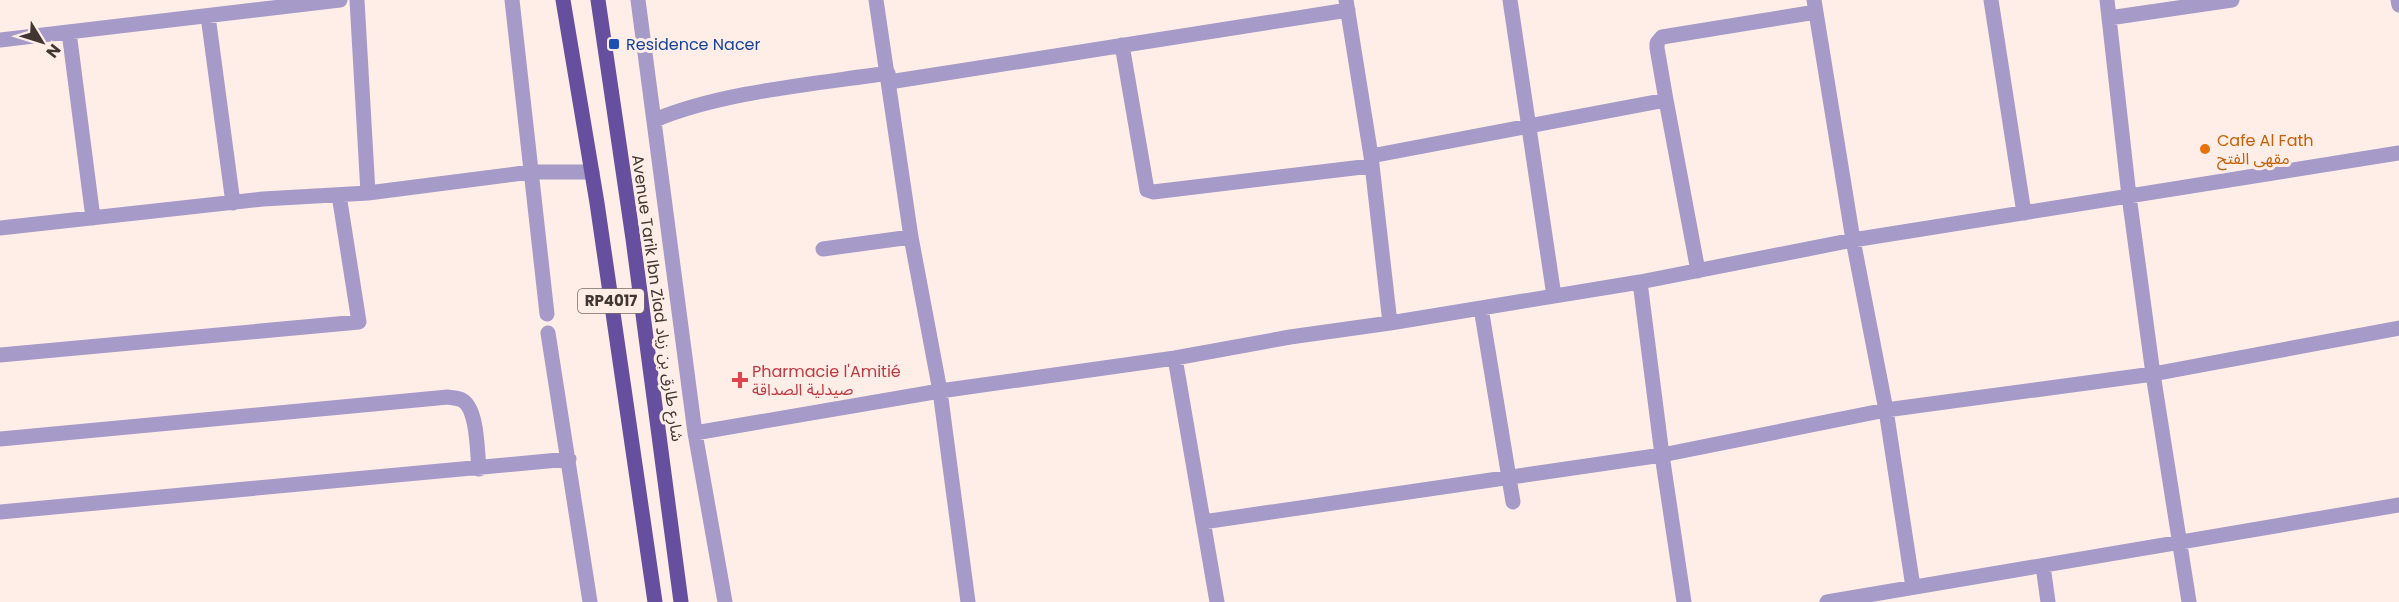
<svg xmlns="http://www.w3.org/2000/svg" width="2399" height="602" viewBox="0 0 2399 602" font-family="Poppins,'Noto Sans Arabic',sans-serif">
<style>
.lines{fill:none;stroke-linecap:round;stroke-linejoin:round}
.street{stroke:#a59ac8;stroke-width:15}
.primary{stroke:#674f9f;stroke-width:15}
.transit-dot{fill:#1a4fb4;stroke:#ffeee7;stroke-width:2}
.food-dot{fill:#e8710a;stroke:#ffeee7;stroke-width:2}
.health-dot{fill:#e0444e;stroke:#ffeee7;stroke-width:2}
.labels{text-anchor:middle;stroke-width:6;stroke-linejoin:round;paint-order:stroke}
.shield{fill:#ffeee7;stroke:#7a6d68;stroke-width:1.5}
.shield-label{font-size:15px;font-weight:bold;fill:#413631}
.transit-label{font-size:16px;fill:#164399;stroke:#ffeee7;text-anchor:start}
.food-label{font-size:16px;fill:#c56008;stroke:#ffeee7;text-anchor:start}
.street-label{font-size:16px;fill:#413631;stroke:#ffeee7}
.health-label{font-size:16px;fill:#be3a42;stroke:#ffeee7;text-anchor:start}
</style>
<rect width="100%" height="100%" fill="#ffeee7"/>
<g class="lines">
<path class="street" d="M357,0L368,193
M512,0L547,314
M638,0L695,433L725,602
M876,0L911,237L940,391L968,602
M1346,0L1371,156L1390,323
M1510,0L1554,296
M1814,0L1853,240L1886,410L1913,587
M1991,0L2024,213
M2107,0L2129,196L2153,374L2189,602
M2398,0L2399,5
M208,16L233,203
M2109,18L2232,0
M69,32L93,218
M0,40L340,0
M1122,45L1147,190L1153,192L1371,166
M889,82L1348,10
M1666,100L1698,271
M655,120C721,92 815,84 888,73
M1371,156L1666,100L1657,48V43L1662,37L1816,12
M0,228L263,199L368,193L531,172H592
M823,249L911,237
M1640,282L1662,455L1684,602
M1481,308L1513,502
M548,333L590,602
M0,355L359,322L339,195
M1175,358L1217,602
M695,433L940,391L1175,358L1290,337L1390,323L1640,282L1853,240L2399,153
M0,439L448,397C453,398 458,398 462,400C478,409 477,452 479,469
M0,512L569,459
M1203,522L1662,455L1886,410L2153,374L2399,328
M2043,566L2048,602
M1827,602L2399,505"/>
<path class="primary" d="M563,0L597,203L655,602
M598,0L633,239L681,602"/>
</g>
<rect class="transit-dot" x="608" y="38" width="12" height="12" rx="3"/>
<circle class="food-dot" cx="2205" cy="149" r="6"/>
<path class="health-dot" d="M737 371h6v6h6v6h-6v6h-6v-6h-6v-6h6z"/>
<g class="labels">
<rect class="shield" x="578" y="289" width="66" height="24" rx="4.5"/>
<g class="shield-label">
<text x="611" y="306">RP4017</text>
</g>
<g class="transit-label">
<text x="626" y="50">Residence Nacer</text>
</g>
<g class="food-label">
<text x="2217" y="146">Cafe Al Fath<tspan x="2217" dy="18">مقهى الفتح</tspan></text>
</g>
<g class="street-label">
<text transform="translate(658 298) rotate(82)" y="6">Avenue Tarik Ibn Ziad شارع طارق بن زياد</text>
</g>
<g class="health-label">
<text x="752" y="377">Pharmacie l'Amitié<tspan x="752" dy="18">صيدلية الصداقة</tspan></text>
</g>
</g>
<g transform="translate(42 42) rotate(128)" stroke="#ffeee7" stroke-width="4.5" paint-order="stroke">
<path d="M0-4.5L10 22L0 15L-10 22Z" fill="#413631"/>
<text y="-9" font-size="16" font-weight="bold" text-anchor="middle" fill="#413631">N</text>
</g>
</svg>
